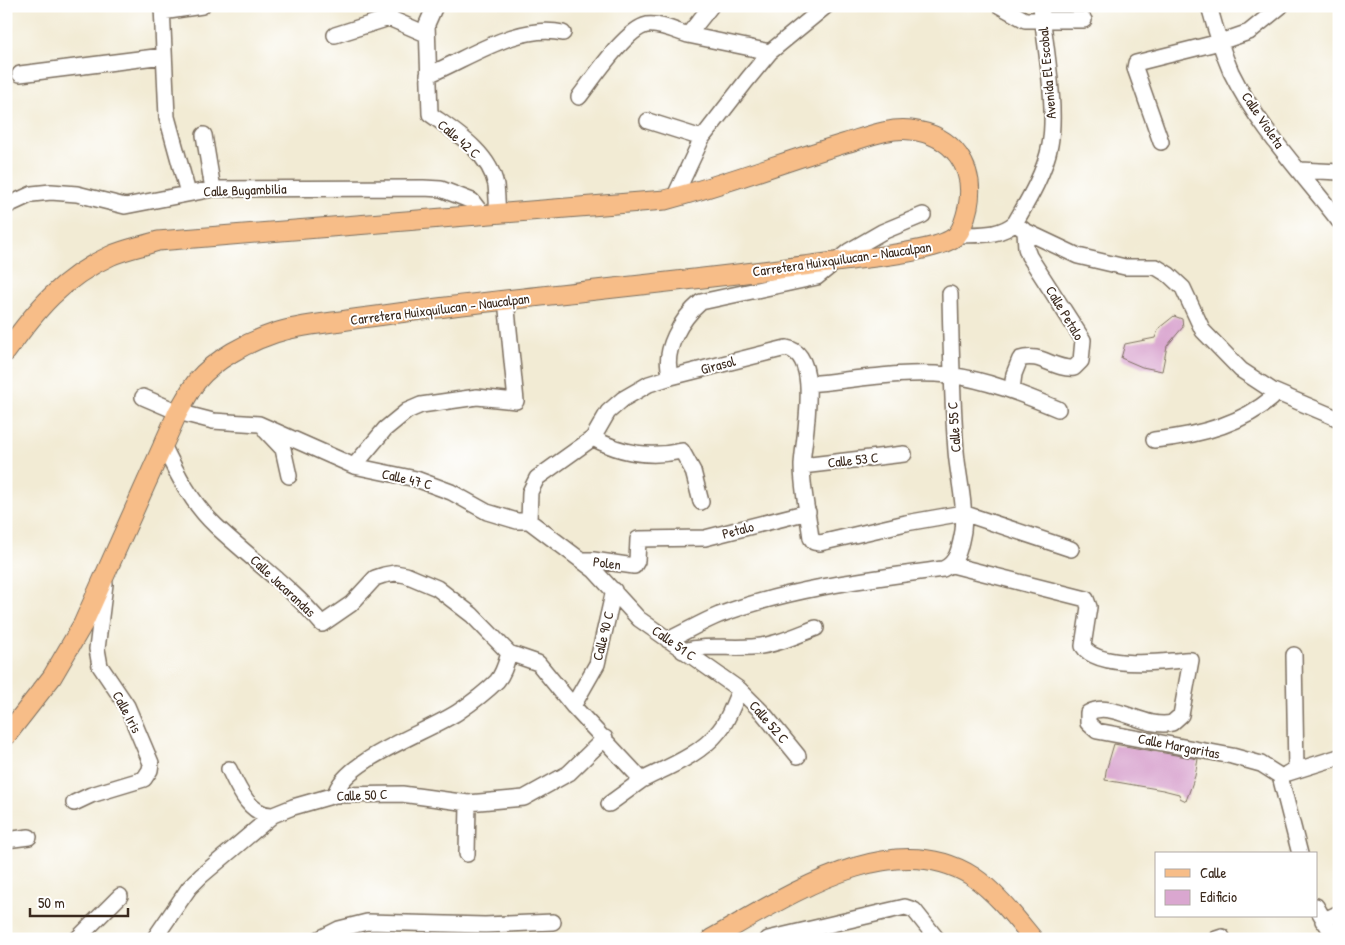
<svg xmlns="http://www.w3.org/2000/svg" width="1345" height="945" viewBox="0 0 1345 945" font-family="'Patrick Hand',sans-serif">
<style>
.building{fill:#daa7d0}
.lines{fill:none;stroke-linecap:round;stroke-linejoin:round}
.minor-casing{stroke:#7b6e5e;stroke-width:18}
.major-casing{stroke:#7b6e5e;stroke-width:21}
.minor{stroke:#fff;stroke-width:15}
.major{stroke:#f7bd88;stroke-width:19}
.labels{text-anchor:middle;stroke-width:4;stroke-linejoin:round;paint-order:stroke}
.street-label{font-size:14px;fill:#3b2a1e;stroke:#fff}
</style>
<rect width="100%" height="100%" fill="#fff"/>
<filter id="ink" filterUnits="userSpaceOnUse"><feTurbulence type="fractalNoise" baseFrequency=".02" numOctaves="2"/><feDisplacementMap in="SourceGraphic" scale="10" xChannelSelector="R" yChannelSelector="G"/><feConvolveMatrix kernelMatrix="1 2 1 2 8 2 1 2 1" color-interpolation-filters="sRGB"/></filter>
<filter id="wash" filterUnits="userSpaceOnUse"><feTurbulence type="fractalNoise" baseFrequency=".0096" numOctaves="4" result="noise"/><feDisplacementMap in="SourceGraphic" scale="20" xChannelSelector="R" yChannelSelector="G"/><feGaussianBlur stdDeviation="1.12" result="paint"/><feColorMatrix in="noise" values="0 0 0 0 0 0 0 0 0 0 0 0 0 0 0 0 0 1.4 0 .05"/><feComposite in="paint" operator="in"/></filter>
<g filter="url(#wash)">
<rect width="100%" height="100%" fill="#f2ebd4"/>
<g id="blocks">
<path class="building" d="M1174,316L1182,319L1183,327L1167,346L1162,371L1142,367L1121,358L1125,344L1155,338L1159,328Z
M1114,744L1198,759L1195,776L1186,801L1180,798L1179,794L1163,790L1105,780L1106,771Z"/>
</g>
</g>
<g filter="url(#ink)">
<use href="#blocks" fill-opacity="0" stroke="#7b6e5e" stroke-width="1"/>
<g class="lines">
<g class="minor-casing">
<path id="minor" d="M162,6L167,117L188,193
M381,6L389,18L426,34
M435,6L427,24L430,114C455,132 489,152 496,185C497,194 497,204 498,213
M711,6L688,35L770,52
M1000,6L1025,20H1084
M1209,6C1215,28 1222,51 1231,72C1258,127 1302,173 1339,221
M162,12L202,6
M335,35L389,18
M20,74L163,56
M428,75C469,58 518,23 563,33
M579,97C593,79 626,29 647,25C659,23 676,31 688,35
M648,121L702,138
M204,135L213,189
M1161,142L1135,68L1136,63L1220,42L1249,32L1281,6
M1300,170L1339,172
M674,198L702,138L747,80L770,52L826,6
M6,206L32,194L51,192L77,194L125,206L213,189L423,188L441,189L472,201L482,214
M1015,223C1029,199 1045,172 1050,145C1057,106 1045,47 1041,6
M957,235C978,234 999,237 1015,223L1025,231L1078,256L1125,267H1156L1169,275L1183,288L1203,331L1241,370L1273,391L1339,419
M671,377C661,351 682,318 701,302L817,277L849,251L882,232L923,215
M808,384C854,380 903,370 949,375C987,380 1022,394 1058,409
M1012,389L1014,374L1020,359C1040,352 1054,370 1074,368L1081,361L1083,340L1029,256L1026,248L1025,231
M143,397L178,412L213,421L259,424L354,466L416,479L451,492L487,512L517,521H529L594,570L639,619L740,690L763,713L798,756
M266,431L283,449L289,476
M593,438C622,454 650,458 682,451L693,471L701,502
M1154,440C1195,436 1240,425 1272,398L1273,391
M162,443C176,472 192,504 216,526C251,559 291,587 322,624L351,604L375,578L384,575L395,573L406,575L437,588L472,615L509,653L538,663L573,706L642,780L609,804
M354,466L385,429L407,411L421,405L477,397L516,401L506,300
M802,466L904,454
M529,521L530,492L537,478L593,438L608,412L623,399L649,384L671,377L786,348C823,354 803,439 802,465C802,489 808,514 811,538L814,542L820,543L906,523L963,513L1071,549
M582,560H593L634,566L637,561L638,539L705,538L808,512
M952,565L1086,599L1089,607L1083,646C1095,667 1151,663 1172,661C1179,661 1185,659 1191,660L1181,715L1172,723C1144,730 1112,699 1088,713V723L1097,731L1232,756L1261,764L1280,776L1300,854
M668,640C685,632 702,622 719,615C791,588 868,579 943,569C958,563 960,546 963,531C966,505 958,477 956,451C952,399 951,347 950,294
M683,651C708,644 727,649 752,647C774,646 795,636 816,628
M1294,655L1296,770
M573,706L597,664L614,590
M229,769C238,788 250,816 273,815
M1288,773L1339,757
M642,780C668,767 700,755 719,731C729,720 733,703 740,690
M335,795C343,760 428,732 458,712C470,704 486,692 497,681C504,673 506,663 509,653
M74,803L91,795L144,779L150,770L151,763L127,706L100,666L97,649L105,584
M6,840L29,837
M467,854L468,803
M1316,906L1335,939
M1323,921L1339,913
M77,939L120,896
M154,939L189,888L201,876L273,815L293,807L335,795L402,794L468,803L524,798L569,773L605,738
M319,939L339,929L367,922L485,925L553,922
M768,939L905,907L914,910L937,939
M1216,939L1222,937"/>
</g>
<g class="major-casing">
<path id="major" d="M6,352C36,310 62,278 110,256C125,249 143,246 158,241L665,200C727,184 785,161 846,143C866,137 890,127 911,130C953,135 976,167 968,207C966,216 963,228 957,235C942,251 873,257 851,260C721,277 592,290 462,305C422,310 381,315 341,321C319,324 296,326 275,333C248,342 215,359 197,381C190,390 184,402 178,412L83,624L52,677L6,736
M711,939C782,900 890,824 972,876C996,892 1015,917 1033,939"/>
</g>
<use href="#minor" class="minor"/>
<use href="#major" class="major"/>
</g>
</g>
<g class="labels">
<g class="street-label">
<text transform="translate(1047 73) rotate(-95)" y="5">Avenida El Escobal</text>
<text transform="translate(1263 120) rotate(56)" y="5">Calle Violeta</text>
<text transform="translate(459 139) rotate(41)" y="5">Calle 42 C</text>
<text transform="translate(245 190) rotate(-2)" y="5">Calle Bugambilia</text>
<text transform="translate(842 259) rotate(-8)" y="5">Carretera Huixquilucan - Naucalpan</text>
<text transform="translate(440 309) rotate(-7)" y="5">Carretera Huixquilucan - Naucalpan</text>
<text transform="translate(1065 313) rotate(59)" y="5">Calle Petalo</text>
<text transform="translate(718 365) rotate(-15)" y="5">Girasol</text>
<text transform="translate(954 427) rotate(-94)" y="5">Calle 55 C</text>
<text transform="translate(853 460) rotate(-6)" y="5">Calle 53 C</text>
<text transform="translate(407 479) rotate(13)" y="5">Calle 47 C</text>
<text transform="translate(738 530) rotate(-15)" y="5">Petalo</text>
<text transform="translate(607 563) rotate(7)" y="5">Polen</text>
<text transform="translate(283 586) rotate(43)" y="5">Calle Jacarandas</text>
<text transform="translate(603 636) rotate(-76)" y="5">Calle 90 C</text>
<text transform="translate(674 643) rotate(35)" y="5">Calle 51 C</text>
<text transform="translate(127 712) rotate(62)" y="5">Calle Iris</text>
<text transform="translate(769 722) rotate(49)" y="5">Calle 52 C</text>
<text transform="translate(1179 746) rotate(11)" y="5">Calle Margaritas</text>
<text transform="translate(362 795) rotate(-2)" y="5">Calle 50 C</text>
</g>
</g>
<rect width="1345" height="945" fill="none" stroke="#fff" stroke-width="25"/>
<rect x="1155" y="852" width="162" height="65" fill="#ffffff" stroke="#b1aaa5"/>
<rect x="1165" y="869" width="25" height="8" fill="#f7bd88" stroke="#b1aaa5"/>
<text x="1200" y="878" font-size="15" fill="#3b2a1e">Calle</text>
<rect x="1165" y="890" width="25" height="15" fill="#daa7d0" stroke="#b1aaa5"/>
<text x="1200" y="902" font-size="15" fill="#3b2a1e">Edificio</text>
<path d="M30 908v8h98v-8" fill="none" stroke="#3b2a1e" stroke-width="2.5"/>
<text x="38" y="908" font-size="15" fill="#3b2a1e" stroke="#ffffff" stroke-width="4" paint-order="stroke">50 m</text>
</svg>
